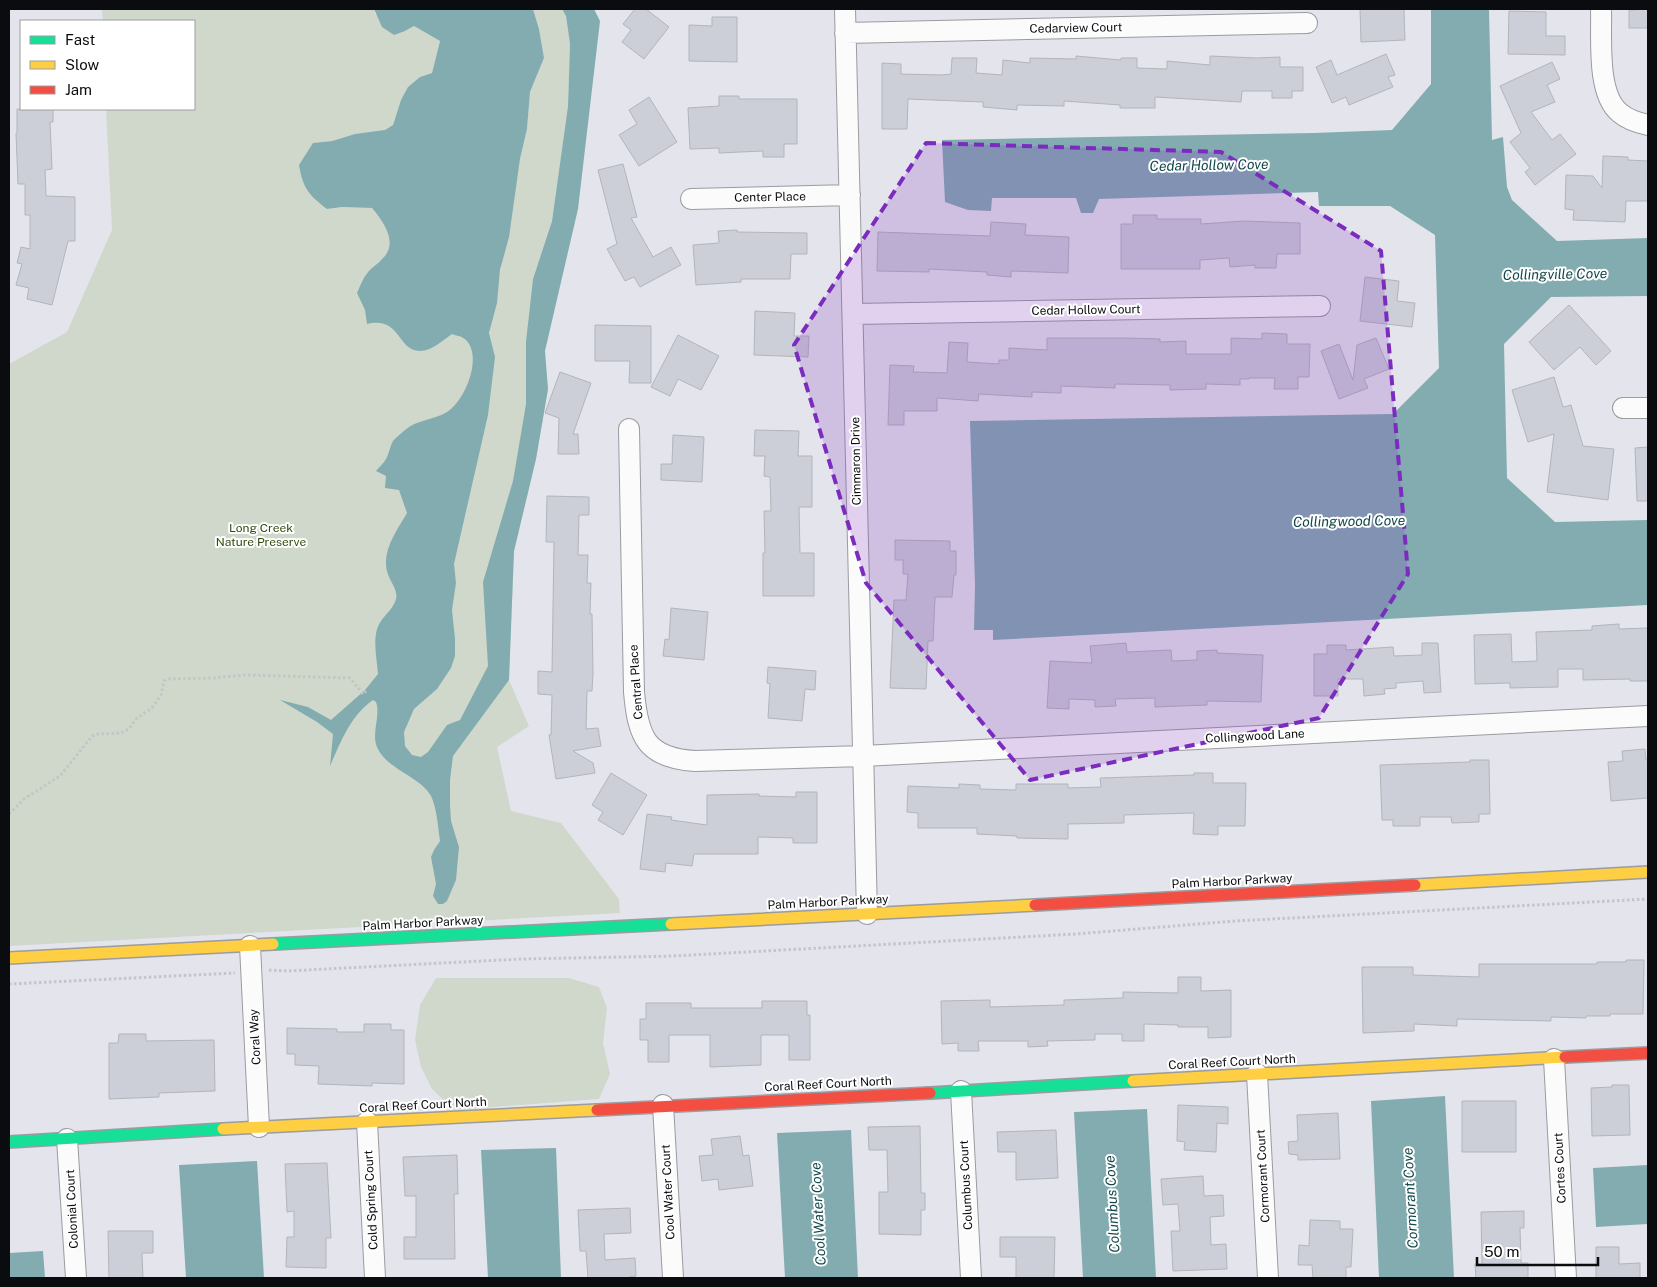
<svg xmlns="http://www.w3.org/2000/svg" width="1657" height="1287" viewBox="0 0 1657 1287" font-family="'Public Sans',sans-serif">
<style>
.green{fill:#d0d8cc}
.water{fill:#83acb0}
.building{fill:#ccced8;stroke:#b4b5ba}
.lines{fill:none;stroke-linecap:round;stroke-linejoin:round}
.street-casing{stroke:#9b9ba0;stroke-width:22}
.fast-casing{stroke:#9b9ba0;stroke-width:14}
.slow-casing{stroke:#9b9ba0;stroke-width:14}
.jam-casing{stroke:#9b9ba0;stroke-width:14}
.path{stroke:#c5c5c8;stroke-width:3;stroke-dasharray:2.5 2.5;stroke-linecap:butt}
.street{stroke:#fbfbfc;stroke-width:20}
.fast{stroke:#16e098;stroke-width:11}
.slow{stroke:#ffcf43;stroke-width:11}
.jam{stroke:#f24e42;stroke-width:11}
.marked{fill:#7b2cbf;fill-opacity:0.2;stroke:#7b2cbf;stroke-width:4;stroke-dasharray:10 6;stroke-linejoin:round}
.labels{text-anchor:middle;stroke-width:4;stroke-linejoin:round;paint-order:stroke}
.street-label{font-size:12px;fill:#0b0c0f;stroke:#fff}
.park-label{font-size:12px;fill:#324b0d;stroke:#fff}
.water-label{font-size:14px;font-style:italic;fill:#12474b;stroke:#fff}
</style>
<rect width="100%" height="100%" fill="#e4e5ec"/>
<path class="green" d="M102,9H374L375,14L405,31L414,26L440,41L432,73L420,77L401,100L393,125L385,131L355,134L332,141L313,143L327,209L342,207L372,208C384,222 399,244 382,259C378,264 372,267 368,272C363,278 360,286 357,293L489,335L520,159L527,129L530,92L544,58L539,29L533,9H562L566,16L570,44L568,106L552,221L533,279L548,389L536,459L514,551L509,680L529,726L497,747L511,811L561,823L619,899L620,913L9,946V364L67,332L112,230L106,109H194V21H103Z
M436,978H569L599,987L607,1008L603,1043L610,1074L599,1099L454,1110L432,1089L421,1067L415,1040L420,1005Z"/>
<path class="water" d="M374,9H533L539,29L544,58L530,92L527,129L520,159L509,237L500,270L497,303L489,333L495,357L488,415L454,564L456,583L452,610L455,639V656L451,668L437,689L414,709L404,732L405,746L412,755L421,757L428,752L447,725L460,720L488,666L483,582L513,481L526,404V342L533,279L552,221L568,106L570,44L566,16L562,9H594L600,21L578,209L545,351L548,389L536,459L514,551L509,680L453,756L450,780V805L451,821L459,847L456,880L447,901L443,904H438L433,896L436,884L431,857L434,850L440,841C438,827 437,809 431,796C421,777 386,769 377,747C371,733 381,716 376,702L373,700C350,716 341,742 330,766L333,734L317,722L280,700L308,707L331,720L365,690L378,674C377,658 371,635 381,621C386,614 394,607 396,599C398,591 392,584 389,577C379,554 396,532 407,513L399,490L385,488L386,476L376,471C379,467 384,463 386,459C389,454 390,446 393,441C396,437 401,434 405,430C416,420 434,420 447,412C465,401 483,357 466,340C462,336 457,336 452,334C443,340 432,351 420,351C397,351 401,316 367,324L365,310L357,293C360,286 363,278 368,272C372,267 378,264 382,259C399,244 384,222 372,208L342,207L327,209C309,195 303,189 299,165L313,143L332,141L355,134L385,130L393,125L401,100L408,87L420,77L432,73L440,41L414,26L405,31L394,35L382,27Z
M1431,9H1489L1492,140L1503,137L1507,187L1512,200L1557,241L1648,238V296L1551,297L1504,344L1507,478L1555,522L1648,520V605L993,640V630H974L975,585L970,421L1393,414L1439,368L1435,235L1390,206H1319L1318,192L1099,199L1093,213H1081L1076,198H992L991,211L968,210L945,202L942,140L1314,133L1392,130L1431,84Z
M1445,1096L1454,1278H1379L1371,1101Z
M1147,1109L1156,1278H1083L1074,1112Z
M851,1130L858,1278H785L777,1133Z
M556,1148L561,1278H488L481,1150Z
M257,1161L264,1278H186L179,1165Z
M1648,1165V1224L1596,1227L1593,1168Z
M43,1251L45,1278H9V1253Z"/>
<path class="building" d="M635,9H646L669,27L644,59L622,42L631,30L623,24Z
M1360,9H1404L1405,40L1361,42Z
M1648,9V28H1629V10Z
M1509,11L1546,12V36H1565V55L1508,54Z
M712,17H737V62L689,61V25L712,26Z
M1386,54L1395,75L1388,77L1393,87L1349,105L1346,97L1332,103L1316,67L1331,60L1337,75Z
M1076,56L1121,60V58H1137V68L1167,69V61L1210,65V56L1256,58L1280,57V67H1303V91H1292V98H1272V91H1242L1241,102L1155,97V108H1120V105L1064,101V106L1017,105V110L983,107V102L908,99L907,129H882V63L901,64V74L941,75L951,74L952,58H977L976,73L1002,75L1003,60L1030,63V58L1076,59Z
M1552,62L1560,79L1547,85L1555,102L1531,112L1552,140L1560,134L1576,154L1535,185L1525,172L1530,168L1510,142L1521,133L1500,86Z
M719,96H739V99H797V144H784V157H763V151L719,153V148L690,149L688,108L719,106Z
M649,97L677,142L639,166L619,135L637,124L629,110Z
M17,109H53V122H50L52,169L45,170L46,196L75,197V241H68L52,305L27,299L29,288L16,285L22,264L17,263L21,247L30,249V215H25V184H18L16,133H17Z
M1603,156L1628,157V160L1648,161V201H1626L1625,222L1573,220L1574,210L1565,209L1566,175L1593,176L1602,188Z
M623,164L637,217L631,218L653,257L671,247L681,265L640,287L634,277L625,281L607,249L617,244L598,170Z
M1133,215H1157V219H1201V224L1244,221L1300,223V254H1277L1276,268H1255V265L1230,267L1229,258L1200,260V269H1121V224H1133Z
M991,222L1026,224L1025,235L1069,237L1068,273L1011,271V277L987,275V272L929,269V272L877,271L878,232L990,236Z
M737,230V232L807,233V254H791L790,279H741V282L696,285L693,245L719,243L718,231Z
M1365,277L1399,281L1397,301L1415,303L1412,327L1360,321Z
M1569,305L1611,351L1596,365L1580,347L1554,370L1529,342Z
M755,311L795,313L794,336H809L808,357L754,355Z
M595,325L651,326V383H629L630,361H595Z
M1262,333L1287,334V344H1310L1309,377H1298V389H1274L1275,378H1249V379H1240V385L1206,384V389L1170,390V385L1115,384V388L1061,386V393L1032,392V397L979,394L978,401L937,398V411H904V425H888L890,365L914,366L913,372L947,373L949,342L968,343L967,362L999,364V360H1009V348L1047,350V338H1126L1160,339V342L1186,341V354H1231V338L1262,339Z
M678,335L719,356L701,390L678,379L670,396L651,387Z
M1376,338L1389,369L1364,379L1368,388L1339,399L1321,351L1339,344L1353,380L1357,345Z
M560,372L591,383L573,434H578L579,454H558L559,418L545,413Z
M1554,377L1563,407L1571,405L1583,446L1614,449L1608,500L1547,492L1554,434L1528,442L1512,390Z
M755,430L799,431L798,456H812V507H799L800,553H814V596H763V553H765L764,511H771L770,477L764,476L765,456H754Z
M673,435L704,437L702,482L661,480V464H672Z
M1648,447V501H1637L1635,448Z
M547,496L589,497V515H579L578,555H588L587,583H591L590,614H592L593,673L592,691H587L586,729L598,728L601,746L573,751L593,763L595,773L556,779L549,735H551L552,695L538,694V671L552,672L554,542H546Z
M895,540L950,541V551H956V575H954L952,597H935L933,641H928L926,689L890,688L894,600H906L908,574H903V560H895Z
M671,608L708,612L704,660L663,656L665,639L669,640Z
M1619,624V629L1648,628V681H1630V679L1583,680V669H1558V687L1510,688V683L1475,684L1474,635L1511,634L1512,662L1537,661L1536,632L1592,630V626Z
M1126,643L1127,652L1171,650L1172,661L1197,660V651L1217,650V653L1263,655L1261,702L1207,701V705L1155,707V698L1115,699L1116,706L1095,707V700L1069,699V709L1047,708L1050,661L1092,663L1090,646Z
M1422,643H1438L1441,692L1424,693L1423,681L1396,683V688L1384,689L1385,694L1364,696L1363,679H1338V696H1314V654H1327V645H1346V650L1393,647L1394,656L1422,655Z
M768,667L816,671L815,690L805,689L802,721L768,718L770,684L767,683Z
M1645,749L1646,760H1648V798L1611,801L1608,762L1623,761L1622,751Z
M1470,760H1489L1490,814H1479V822L1452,823L1451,817H1420V826H1393V820H1382L1380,765L1470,762Z
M611,773L647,795L623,835L598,820L603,812L592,805Z
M1194,773H1213V783H1246L1245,826H1218V835L1193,834L1194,813L1124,815V823L1068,824V839L1017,838V836L977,834V828H918V813L907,812L908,786L959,788V784L980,785V789L1016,790V784H1068V788L1101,787L1100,778L1194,775Z
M796,792H817V843H793V838L758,837V854H694L692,866L666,863L665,872L640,869L647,814L672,817L671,820L707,825V795L759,794V796L796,797Z
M1626,960H1644L1643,1014H1610V1016H1586V1018L1551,1017V1021L1457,1019V1026L1414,1024V1031L1363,1033L1362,967H1413V975L1479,977V964H1597V962H1626Z
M1178,977H1201V991L1231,990V1037L1208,1038V1027H1178V1025L1144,1024V1041H1122V1034H1095V1040L1047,1041L1048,1046L1028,1047V1041H978L979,1051H958V1043L942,1044L941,1001L990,1000V1007L1064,1005V1000L1123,998V992L1178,993Z
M762,1001H807V1015H810V1060H789V1035H761V1065L710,1067V1035H669V1062H648V1040H640V1019H646V1003H691V1008H762Z
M364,1024H391V1030H404V1084L372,1083V1086L318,1084L319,1066L295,1065V1054H287V1028L337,1029V1032H364Z
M119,1034H146V1041L214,1040L215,1091L159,1093V1097L109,1099V1043H118Z
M1612,1085H1629L1630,1135L1592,1136L1591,1088L1612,1087Z
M1462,1101H1516V1152H1462Z
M1178,1105L1228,1107V1124L1217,1123L1216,1152L1184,1150L1185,1142L1177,1141Z
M1338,1113L1340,1159L1298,1160V1155L1289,1154L1288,1142L1298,1141L1297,1115Z
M920,1126L921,1193H925V1210H921V1235L879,1234V1192H888L887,1150H869L868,1127Z
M1056,1130L1058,1178L1016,1180V1152H998L997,1132Z
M740,1136L743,1156L749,1155L753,1186L719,1190L718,1179L702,1181L699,1156L713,1155L711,1139Z
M457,1155L458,1194H454L455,1259H404V1237H416V1196H405L403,1157Z
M327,1163L331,1238H326V1268L286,1267L287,1237H294V1211L287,1212L285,1164Z
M1203,1176L1204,1196L1223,1195L1224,1216L1210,1217L1211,1245L1226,1244L1227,1269L1173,1271L1171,1231H1180L1178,1204L1163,1205L1161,1179Z
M630,1208L631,1233L604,1234L605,1260L635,1258L636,1276L629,1277V1278H588L586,1251H580L578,1210Z
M1524,1211V1228H1520L1521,1263H1528V1278H1476L1475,1264H1482L1481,1212Z
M1310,1220L1340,1221V1229H1353L1351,1267H1346V1278H1313L1312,1265H1298L1299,1245L1309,1246Z
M108,1231H153V1253H142L143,1278H109Z
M1000,1237H1055L1054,1278H1016V1257H1000Z
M1596,1247H1619V1264L1640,1263V1278H1596Z"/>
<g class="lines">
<g class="street-casing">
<path id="street" d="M845,9L867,914
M1601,9C1602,37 1596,94 1620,113C1628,120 1639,123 1648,125
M845,33L1307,23
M691,199L850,195
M853,314L1320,306
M1623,408H1648
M629,429L634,692C638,737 646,758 695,761L863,756L1648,716
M250,946L259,1127
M1554,1059L1566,1278
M1257,1074L1268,1278
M961,1091L971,1278
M663,1105L673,1278
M367,1122L375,1278
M67,1139L76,1278"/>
</g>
<g class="fast-casing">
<path id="fast" d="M273,944L671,924
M930,1093L1133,1081
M9,1142L223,1129"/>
</g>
<g class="slow-casing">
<path id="slow" d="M1415,885L1648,872
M671,924L1035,905
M9,958L273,944
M1133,1081L1565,1057
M223,1129L597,1110"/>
</g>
<g class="jam-casing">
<path id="jam" d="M1035,905L1415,885
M1565,1057L1648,1053
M597,1110L930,1093"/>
</g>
<path class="path" d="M9,814L24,799L60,776L92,736L98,734L121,733L129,729L136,719L152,708L161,695L164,681L167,679L213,678L245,675L350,678L363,694L366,691
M269,970L287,971L521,959L673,956L1076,934L1235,921L1648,899
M9,984L235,973"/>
<use href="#street" class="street"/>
<use href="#fast" class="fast"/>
<use href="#slow" class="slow"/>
<use href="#jam" class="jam"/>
</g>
<path class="marked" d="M926,143L1221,152L1381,251L1408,574L1319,718L1030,780L866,583L794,345Z"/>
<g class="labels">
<g class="street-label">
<text transform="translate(1076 28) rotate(-1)" y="4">Cedarview Court</text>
<text transform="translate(770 197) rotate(-1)" y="4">Center Place</text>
<text transform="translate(1086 310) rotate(-1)" y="4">Cedar Hollow Court</text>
<text transform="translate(856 461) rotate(-91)" y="4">Cimmaron Drive</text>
<text transform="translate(636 682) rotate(-94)" y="4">Central Place</text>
<text transform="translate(1255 736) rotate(-3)" y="4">Collingwood Lane</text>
<text transform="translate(1232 881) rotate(-3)" y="4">Palm Harbor Parkway</text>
<text transform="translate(828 902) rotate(-3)" y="4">Palm Harbor Parkway</text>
<text transform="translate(423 923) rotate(-3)" y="4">Palm Harbor Parkway</text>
<text transform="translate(255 1037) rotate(-93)" y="4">Coral Way</text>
<text transform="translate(1232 1062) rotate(-3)" y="4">Coral Reef Court North</text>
<text transform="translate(828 1084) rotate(-3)" y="4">Coral Reef Court North</text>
<text transform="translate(423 1105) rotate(-3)" y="4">Coral Reef Court North</text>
<text transform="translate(1560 1168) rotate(-93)" y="4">Cortes Court</text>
<text transform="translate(1263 1176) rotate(-93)" y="4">Cormorant Court</text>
<text transform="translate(966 1185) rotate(-93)" y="4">Columbus Court</text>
<text transform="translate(668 1192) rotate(-93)" y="4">Cool Water Court</text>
<text transform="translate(371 1200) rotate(-93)" y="4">Cold Spring Court</text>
<text transform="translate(72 1209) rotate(-93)" y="4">Colonial Court</text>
</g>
<g class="park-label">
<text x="261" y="532">Long Creek<tspan x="261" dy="14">Nature Preserve</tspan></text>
</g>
<g class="water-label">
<text transform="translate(1209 165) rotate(-1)" y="5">Cedar Hollow Cove</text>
<text transform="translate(1555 274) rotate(-1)" y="5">Collingville Cove</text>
<text transform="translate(1349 521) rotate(-1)" y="5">Collingwood Cove</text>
<text transform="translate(1410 1198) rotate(-93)" y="5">Cormorant Cove</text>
<text transform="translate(1112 1204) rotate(-93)" y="5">Columbus Cove</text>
<text transform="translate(818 1214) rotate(-93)" y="5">Cool Water Cove</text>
</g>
</g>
<rect width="1657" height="1287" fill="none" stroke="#0b0c0f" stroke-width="20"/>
<rect x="20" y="20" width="175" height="90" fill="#ffffff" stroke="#9d9e9f"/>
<rect x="30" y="36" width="25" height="8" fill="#16e098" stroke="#9d9e9f"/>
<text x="65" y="45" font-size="15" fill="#0b0c0f">Fast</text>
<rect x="30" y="61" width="25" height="8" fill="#ffcf43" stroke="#9d9e9f"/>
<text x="65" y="70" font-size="15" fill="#0b0c0f">Slow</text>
<rect x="30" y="86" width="25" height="8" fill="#f24e42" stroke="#9d9e9f"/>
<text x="65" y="95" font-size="15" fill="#0b0c0f">Jam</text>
<path d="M1477 1257v8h121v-8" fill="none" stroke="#0b0c0f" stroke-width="2.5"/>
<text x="1484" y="1257" font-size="15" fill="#0b0c0f" stroke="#ffffff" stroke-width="4" paint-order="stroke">50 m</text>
</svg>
